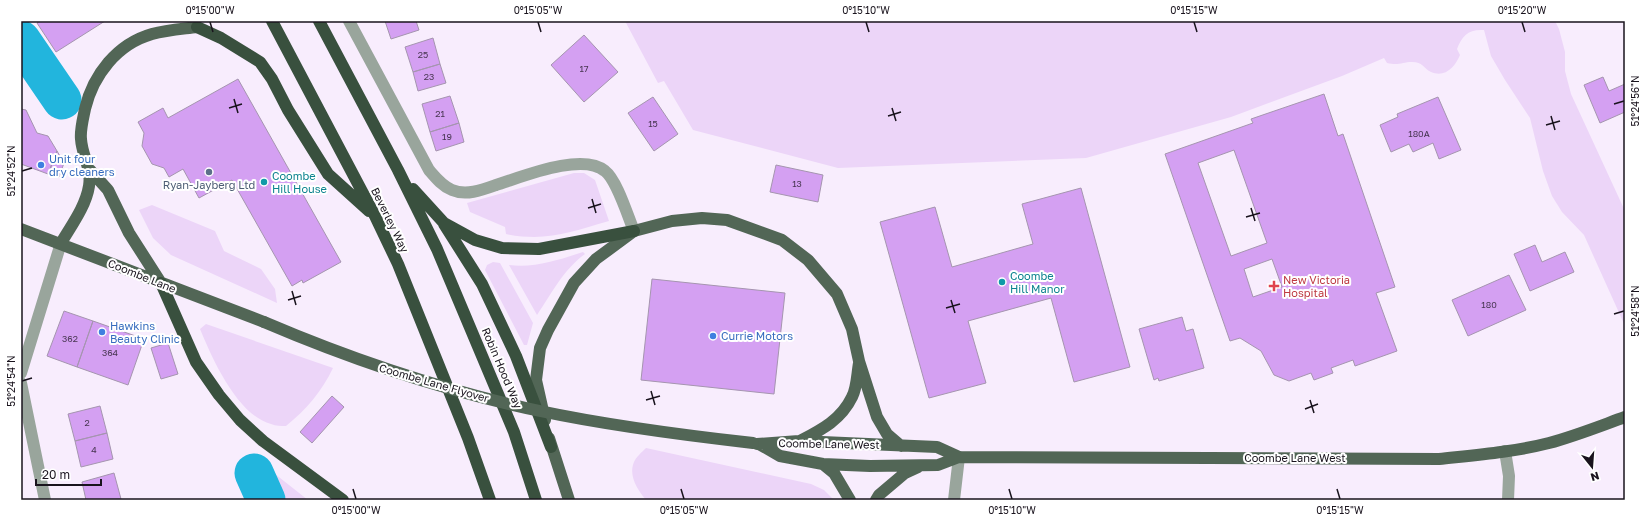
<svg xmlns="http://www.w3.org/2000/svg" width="1646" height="521" viewBox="0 0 1646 521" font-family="'Golos Text',sans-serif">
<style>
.green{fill:#ecd5f8}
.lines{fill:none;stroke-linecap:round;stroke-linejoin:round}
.river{stroke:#22b5dd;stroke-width:39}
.building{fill:#d4a0f2;stroke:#a595af;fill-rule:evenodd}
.street{stroke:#99a59c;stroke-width:12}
.primary{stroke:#526656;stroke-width:12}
.highway{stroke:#39503e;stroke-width:12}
.primary-bridge{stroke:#526656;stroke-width:12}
.ticks{fill:none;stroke:#19131d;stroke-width:1.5}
.shop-dot{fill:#3f7fe0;stroke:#fff;stroke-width:1.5}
.service-dot{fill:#5c6f8a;stroke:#fff;stroke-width:1.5}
.culture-dot{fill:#0f9aa8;stroke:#fff;stroke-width:1.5}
.health-dot{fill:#e0444e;stroke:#fff;stroke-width:1.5}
.labels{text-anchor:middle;stroke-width:4;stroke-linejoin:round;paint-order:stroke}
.number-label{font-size:9px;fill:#483652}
.shop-label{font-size:11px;fill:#366cbe;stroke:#fff;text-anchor:start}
.culture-label{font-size:11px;fill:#0d838f;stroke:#fff;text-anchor:start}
.service-label{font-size:11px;fill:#4e5e75;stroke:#fff}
.street-label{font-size:11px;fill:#19131d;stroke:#fff}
.health-label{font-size:11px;fill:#be3a42;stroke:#fff;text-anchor:start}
.neatline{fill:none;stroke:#19131d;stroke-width:1.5}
.ticks-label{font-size:10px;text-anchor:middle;fill:#19131d}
</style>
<rect width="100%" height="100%" fill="#f8edfd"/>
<path class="green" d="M625,21H1555L1559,29L1565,52V71L1571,94L1625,211V326L1584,235L1562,212L1552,196L1543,171L1530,118L1505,80L1491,56L1484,30C1468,29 1462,36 1457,49L1460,55C1455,67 1445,78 1431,72C1423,68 1423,62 1412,62C1402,62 1399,66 1387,63L1384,58L1342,76L1231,117L1086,158L838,168L693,130L664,81L658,83Z
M574,173H584L595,180L609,221C570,232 547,242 506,234L505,227L470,212L467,203Z
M152,205L215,231L224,251L261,269L275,289L277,303L171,255L153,238L139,210Z
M583,252L585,254C563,270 552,293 537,315L509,265C536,268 558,260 583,252Z
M493,262L500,263L533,323L527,345H524L485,270L487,265Z
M206,324L333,368C322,391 306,410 286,426C281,426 276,426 271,424C237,415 212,358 200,329Z
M646,448L811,484L824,490L834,500H646C638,490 628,476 634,462C636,457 642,452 646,448Z
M270,470L308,500H283Z"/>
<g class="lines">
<path class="river" d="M21,40L62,100
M254,473L266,500"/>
</g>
<path class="building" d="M40,21H105L56,52L37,23Z
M385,21H416L419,30L391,39Z
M584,35L618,72L584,102L551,65Z
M433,38L440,64L413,72L405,47Z
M440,64L446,83L418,91L413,72Z
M1603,77L1609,91L1625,84V112L1600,123L1584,85Z
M238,79L341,262L303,283L302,280L292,286L232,180L199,198L183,169L169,177L164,168L152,164L142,146L144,133L138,122L163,108L168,118Z
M1324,94L1338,136L1343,134L1395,287L1376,293L1397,351L1355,366L1353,360L1331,368L1333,373L1314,380L1311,373L1289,381L1274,375L1261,351L1240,338L1230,341L1165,154L1253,123L1251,119ZM1234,150L1267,243L1231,256L1198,163ZM1272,259L1282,287L1253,297L1244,269Z
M450,96L459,123L430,132L422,104Z
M653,97L678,134L654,151L628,113Z
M1438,97L1461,150L1439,159L1433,143L1413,152L1409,144L1391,152L1380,125L1398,117L1397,114Z
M21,109L26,110L37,133L48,136L57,151L48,174L21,164Z
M459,123L464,142L436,151L430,132Z
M57,151L64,163L59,177L48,174Z
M776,165L823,175L818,202L770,192Z
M1081,188L1130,367L1074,382L1051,298L968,321L986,383L929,398L880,222L935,207L952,267L1033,244L1022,204Z
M1535,245L1542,262L1565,252L1574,272L1530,291L1514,254Z
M1509,275L1526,310L1468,336L1452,300Z
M652,279L785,293L774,394L641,380Z
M64,311L93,321L77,367L47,356Z
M1182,317L1186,331L1193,329L1204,368L1159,381L1158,378L1154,380L1139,329Z
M93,321L144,339L128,385L77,367Z
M168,343L178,374L161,379L151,348Z
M332,396L344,407L312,443L300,432Z
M100,406L107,433L75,441L68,414Z
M107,433L113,459L81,467L75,441Z
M114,473L121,499L86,500L82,482Z"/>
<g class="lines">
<path class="street" d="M349,21L429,170C435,177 442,186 452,190C466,196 482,190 496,185C522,177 582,152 605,171C617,180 628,217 634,231
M21,373L61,243
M21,383L45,500
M1505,451L1509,476L1508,500
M954,500L959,457"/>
<path class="primary" d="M90,170L108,190L129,233L161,283
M21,229L264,322
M61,243C71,226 86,206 89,186C92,169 82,156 81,139C80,130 83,119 85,109C93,75 117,44 152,34C167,30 182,29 197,27
M545,420L536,380L540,348L548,330L574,283L596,259L634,231L672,221L702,218L727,220L782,240L808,260L837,294L852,329L859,361L877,417L887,434L901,446
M549,438L569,500
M800,441C821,430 841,420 852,397C857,388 857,374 859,363
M757,444L799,441L937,447L959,457
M759,444L780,456L823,464L870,466L938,465L959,457L1439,459C1476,455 1514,452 1549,443C1575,436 1600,426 1625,417
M823,464L834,473L850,500
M876,500L879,495L905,473L918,467"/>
<path class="highway" d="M272,21L375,216L398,264L468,438L490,500
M319,21L398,170L437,249L514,432L536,500
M197,27L221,38L260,62L272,79L288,110L328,174L369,211
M413,189L444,223L475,240L502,248L539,249L634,231
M444,224L482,284L516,356L551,447
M161,283L196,362L219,395L240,420L263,441L343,500"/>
<path class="primary-bridge" d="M264,322C353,360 445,391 540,411C611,426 682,435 753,443"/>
</g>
<path class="ticks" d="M210,22L213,32M538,22L541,32M866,22L869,32M1194,22L1197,32M1522,22L1525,32M234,99L238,113M1614,104L1624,101M229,108L242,104M892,108L896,121M888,116L901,112M1551,116L1555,130M1546,125L1560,121M22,171L32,168M592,199L596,213M588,208L601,204M1251,208L1255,221M1246,217L1260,213M292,291L296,305M288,300L301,296M951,300L955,313M946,308L960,304M1614,314L1624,311M22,381L32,378M651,391L655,405M646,400L660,396M1310,400L1314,413M1305,409L1318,404M353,489L356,499M681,489L684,499M1009,489L1012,499M1337,489L1340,499"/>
<g class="shop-dot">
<circle cx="41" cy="165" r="4"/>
<circle cx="102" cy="332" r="4"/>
<circle cx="713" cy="336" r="4"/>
</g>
<circle class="service-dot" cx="209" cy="172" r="4"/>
<g class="culture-dot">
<circle cx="264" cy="182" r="4"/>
<circle cx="1002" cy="282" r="4"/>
</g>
<path class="health-dot" d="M1272 280h4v4h4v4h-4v4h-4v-4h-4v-4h4z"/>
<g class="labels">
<g class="number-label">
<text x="423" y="58">25</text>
<text x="584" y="72">17</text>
<text x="429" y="80">23</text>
<text x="440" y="117">21</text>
<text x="653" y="127">15</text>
<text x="1419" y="137">180A</text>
<text x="447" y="140">19</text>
<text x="797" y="187">13</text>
<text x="1489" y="308">180</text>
<text x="70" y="342">362</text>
<text x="110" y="356">364</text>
<text x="87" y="426">2</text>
<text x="94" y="453">4</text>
</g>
<g class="shop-label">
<text x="49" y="163">Unit four<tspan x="49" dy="13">dry cleaners</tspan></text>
<text x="110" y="330">Hawkins<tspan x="110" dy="13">Beauty Clinic</tspan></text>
<text x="721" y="340">Currie Motors</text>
</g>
<g class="culture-label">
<text x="272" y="180">Coombe<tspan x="272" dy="13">Hill House</tspan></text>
<text x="1010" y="280">Coombe<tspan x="1010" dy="13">Hill Manor</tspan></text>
</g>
<g class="service-label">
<text x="209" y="189">Ryan-Jayberg Ltd</text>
</g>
<g class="street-label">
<text transform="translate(390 220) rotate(64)" y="4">Beverley Way</text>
<text transform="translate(142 276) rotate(22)" y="4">Coombe Lane</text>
<text transform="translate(502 368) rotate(67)" y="4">Robin Hood Way</text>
<text transform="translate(434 383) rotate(16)" y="4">Coombe Lane Flyover</text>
<text transform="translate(829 444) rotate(1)" y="4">Coombe Lane West</text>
<text x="1295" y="462">Coombe Lane West</text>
</g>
<g class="health-label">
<text x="1283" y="284">New Victoria<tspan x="1283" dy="13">Hospital</tspan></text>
</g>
</g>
<rect width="1646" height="521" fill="none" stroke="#ffffff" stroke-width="44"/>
<g transform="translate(1592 467) rotate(163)" stroke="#ffffff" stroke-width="3" paint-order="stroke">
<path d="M0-3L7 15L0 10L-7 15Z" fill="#19131d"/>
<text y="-6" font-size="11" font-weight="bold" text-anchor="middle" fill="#19131d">N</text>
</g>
<path d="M36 479v6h65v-6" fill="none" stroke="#19131d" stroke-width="2"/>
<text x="42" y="479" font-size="12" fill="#19131d" stroke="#ffffff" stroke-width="3" paint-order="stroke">20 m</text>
<rect x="22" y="22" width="1602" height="477" class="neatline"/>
<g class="ticks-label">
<text x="210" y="14">0°15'00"W</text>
<text x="538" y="14">0°15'05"W</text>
<text x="866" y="14">0°15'10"W</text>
<text x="1194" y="14">0°15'15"W</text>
<text x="1522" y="14">0°15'20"W</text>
<text transform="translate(1635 101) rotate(-90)" y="4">51°24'56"N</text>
<text transform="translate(11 171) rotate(-90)" y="4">51°24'52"N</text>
<text transform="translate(1635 311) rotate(-90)" y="4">51°24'58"N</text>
<text transform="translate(11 381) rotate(-90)" y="4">51°24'54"N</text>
<text x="356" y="514">0°15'00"W</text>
<text x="684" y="514">0°15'05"W</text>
<text x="1012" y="514">0°15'10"W</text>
<text x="1340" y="514">0°15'15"W</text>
</g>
</svg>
